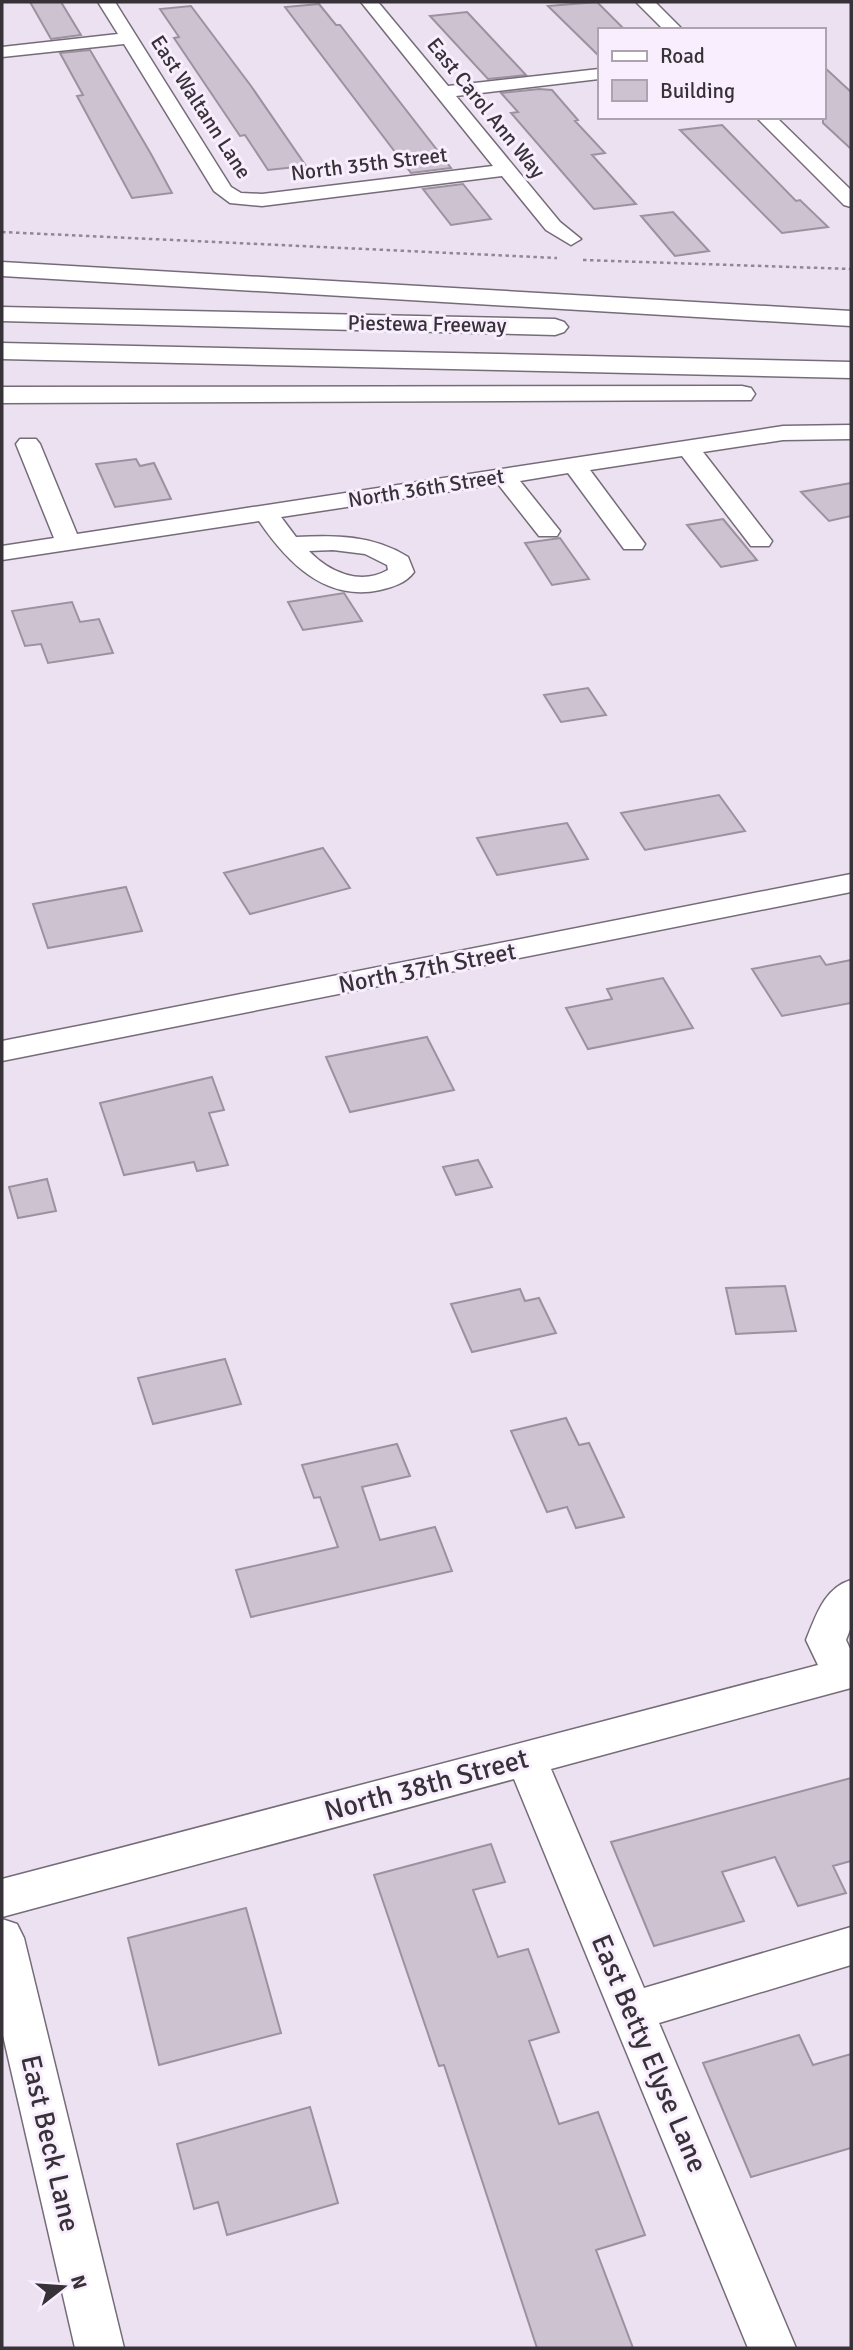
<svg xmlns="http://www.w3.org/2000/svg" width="853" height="2350" viewBox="0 0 853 2350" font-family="Signika,sans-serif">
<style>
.building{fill:#cdc2d0;stroke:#9c929f;stroke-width:2}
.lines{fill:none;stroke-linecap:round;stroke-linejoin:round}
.minor-casing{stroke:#766c79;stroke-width:3}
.highway-casing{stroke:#766c79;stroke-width:3}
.path{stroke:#8f8792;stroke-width:2.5;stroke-dasharray:3.5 3.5;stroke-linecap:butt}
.minor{fill:#fff;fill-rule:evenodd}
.highway{fill:#fff;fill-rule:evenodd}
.labels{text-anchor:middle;stroke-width:6;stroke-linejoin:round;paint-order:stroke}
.far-street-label{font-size:21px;fill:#363238;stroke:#f9eefd}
.street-label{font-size:24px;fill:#363238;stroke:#f9eefd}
.near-street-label{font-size:28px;fill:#363238;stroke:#f9eefd}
</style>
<rect width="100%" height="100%" fill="#ece1f0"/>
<path class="building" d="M30,2H61L81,35L51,39Z
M597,2L625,30H599V56L548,6Z
M319,4L336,25H340L451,168L411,173L285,7Z
M191,6L251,86L306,166L268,170L245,135L240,136L174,38L179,37L160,9Z
M467,12L526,75L488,79L430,16Z
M90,50L151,154L172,193L132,198L77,96L83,95L60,53Z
M823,66L851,92V149L823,123Z
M539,89L552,90L578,120L575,121L605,153L592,155L636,204L594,209L511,113L518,112L501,93Z
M722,125L796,201L800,200L828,227L782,233L680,130Z
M463,184L491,219L451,225L423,189Z
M673,212L709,251L675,256L641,216Z
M136,459L140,466L154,463L171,499L115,507L96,464Z
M851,483V516L829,521L801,492Z
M723,519L757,560L721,567L687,525Z
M560,538L589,579L552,585L525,543Z
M344,593L362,621L303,630L288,602Z
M72,602L80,622L99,619L113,653L48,663L41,644L25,646L12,611Z
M588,688L606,715L561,722L544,695Z
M719,795L745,831L645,850L621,813Z
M567,823L588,859L497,875L477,838Z
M323,848L350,888L250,914L224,873Z
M126,887L142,931L48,948L33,904Z
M820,956L826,965L851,960V1003L782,1016L752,969Z
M663,978L693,1028L588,1049L566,1008L612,999L607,989Z
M427,1037L454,1090L350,1112L326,1057Z
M212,1077L224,1110L209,1113L228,1165L197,1171L194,1162L124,1175L100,1103Z
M478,1160L492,1187L456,1195L443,1167Z
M47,1179L56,1211L18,1218L9,1187Z
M785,1286L796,1331L736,1334L726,1288Z
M520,1289L525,1301L539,1298L556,1333L472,1352L451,1304Z
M225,1359L241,1404L153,1424L138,1378Z
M566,1418L579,1445L589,1443L624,1517L576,1528L567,1507L547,1512L511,1431Z
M397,1444L410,1476L362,1487L380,1540L435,1527L452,1571L251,1617L236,1570L338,1547L320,1497L314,1498L302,1465Z
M851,1778V1861L833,1866L846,1893L798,1906L775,1857L722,1872L744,1921L654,1946L611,1842Z
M491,1844L505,1882L473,1890L498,1957L528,1949L559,2032L529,2041L559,2124L598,2112L645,2235L596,2250L633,2348H537L444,2065L439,2066L374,1875Z
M246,1908L281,2033L159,2065L128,1938Z
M799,2035L813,2065L851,2054V2148L751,2177L703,2063Z
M310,2107L338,2203L227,2235L218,2202L194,2209L177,2144Z"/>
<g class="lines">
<g class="minor-casing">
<path id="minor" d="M98,2H115L231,187L241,193L262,194L493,166L361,2H378L448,86L599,69V79L456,96L560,222L581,239L571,245L546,230L502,176L262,206L230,203L214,191L124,44L2,57V47L118,34Z
M636,2H655L683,30H664Z
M756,117H776L851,190V207L844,205Z
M851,425V439L783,440L703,452L772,541L769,546H751L682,456L590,470L645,544L642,549H624L568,473L520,481L560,531L557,536H539L498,484L281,517L296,537C336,535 373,535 408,557L414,572C406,583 393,587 380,590C325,602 287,562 259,521L2,560V546L54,538L16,444L20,439H36L40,444L77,534L783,426ZM333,550L365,554L387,565L388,570C360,586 329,572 309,551Z
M851,874V892L2,1061V1041Z
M851,1580V1627L846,1640L851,1651V1688L551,1769L644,1988L851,1927V1965L659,2023L796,2348H748L514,1779L2,1917V1879L818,1665L806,1640C816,1616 824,1588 851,1580Z
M2,1919L17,1924L24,1938L124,2348H75L2,2031Z"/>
</g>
<g class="highway-casing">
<path id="highway" d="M2,262L851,311V326L2,276Z
M2,307L555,319L564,322L568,327L564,332L555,335L2,321Z
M2,343L851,362V378L2,359Z
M742,386L751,388L755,394L751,400L2,403V387Z"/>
</g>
<path class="path" d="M2,232L557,258
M583,260L851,269"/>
<use href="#minor" class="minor"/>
<use href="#highway" class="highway"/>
</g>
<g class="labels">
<g class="far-street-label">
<text transform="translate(201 107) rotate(57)" y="7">East Waltann Lane</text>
<text transform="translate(486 108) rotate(51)" y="7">East Carol Ann Way</text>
<text transform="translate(369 164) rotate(-7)" y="7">North 35th Street</text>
<text transform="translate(427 324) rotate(1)" y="7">Piestewa Freeway</text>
<text transform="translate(426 488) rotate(-9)" y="7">North 36th Street</text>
</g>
<g class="street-label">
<text transform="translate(427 968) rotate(-11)" y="8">North 37th Street</text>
</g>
<g class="near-street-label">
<text transform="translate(426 1784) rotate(-15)" y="10">North 38th Street</text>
<text transform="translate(650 2053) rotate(67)" y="10">East Betty Elyse Lane</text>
<text transform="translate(51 2143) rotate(77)" y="10">East Beck Lane</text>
</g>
</g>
<rect width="853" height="2350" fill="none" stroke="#363238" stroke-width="7"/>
<rect x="598" y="28" width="228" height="91" fill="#f9eefd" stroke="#aba3ae" stroke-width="2"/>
<rect x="612" y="51" width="35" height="10" fill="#ffffff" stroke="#aba3ae" stroke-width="2"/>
<text x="660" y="63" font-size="21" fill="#363238">Road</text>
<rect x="612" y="80" width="35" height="21" fill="#cdc2d0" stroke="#aba3ae" stroke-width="2"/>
<text x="660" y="98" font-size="21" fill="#363238">Building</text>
<g transform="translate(63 2287) rotate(73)" stroke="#f9eefd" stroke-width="5" paint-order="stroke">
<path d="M0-5L12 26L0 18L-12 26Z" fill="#363238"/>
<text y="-10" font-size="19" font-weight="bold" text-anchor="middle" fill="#363238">N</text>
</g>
</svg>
